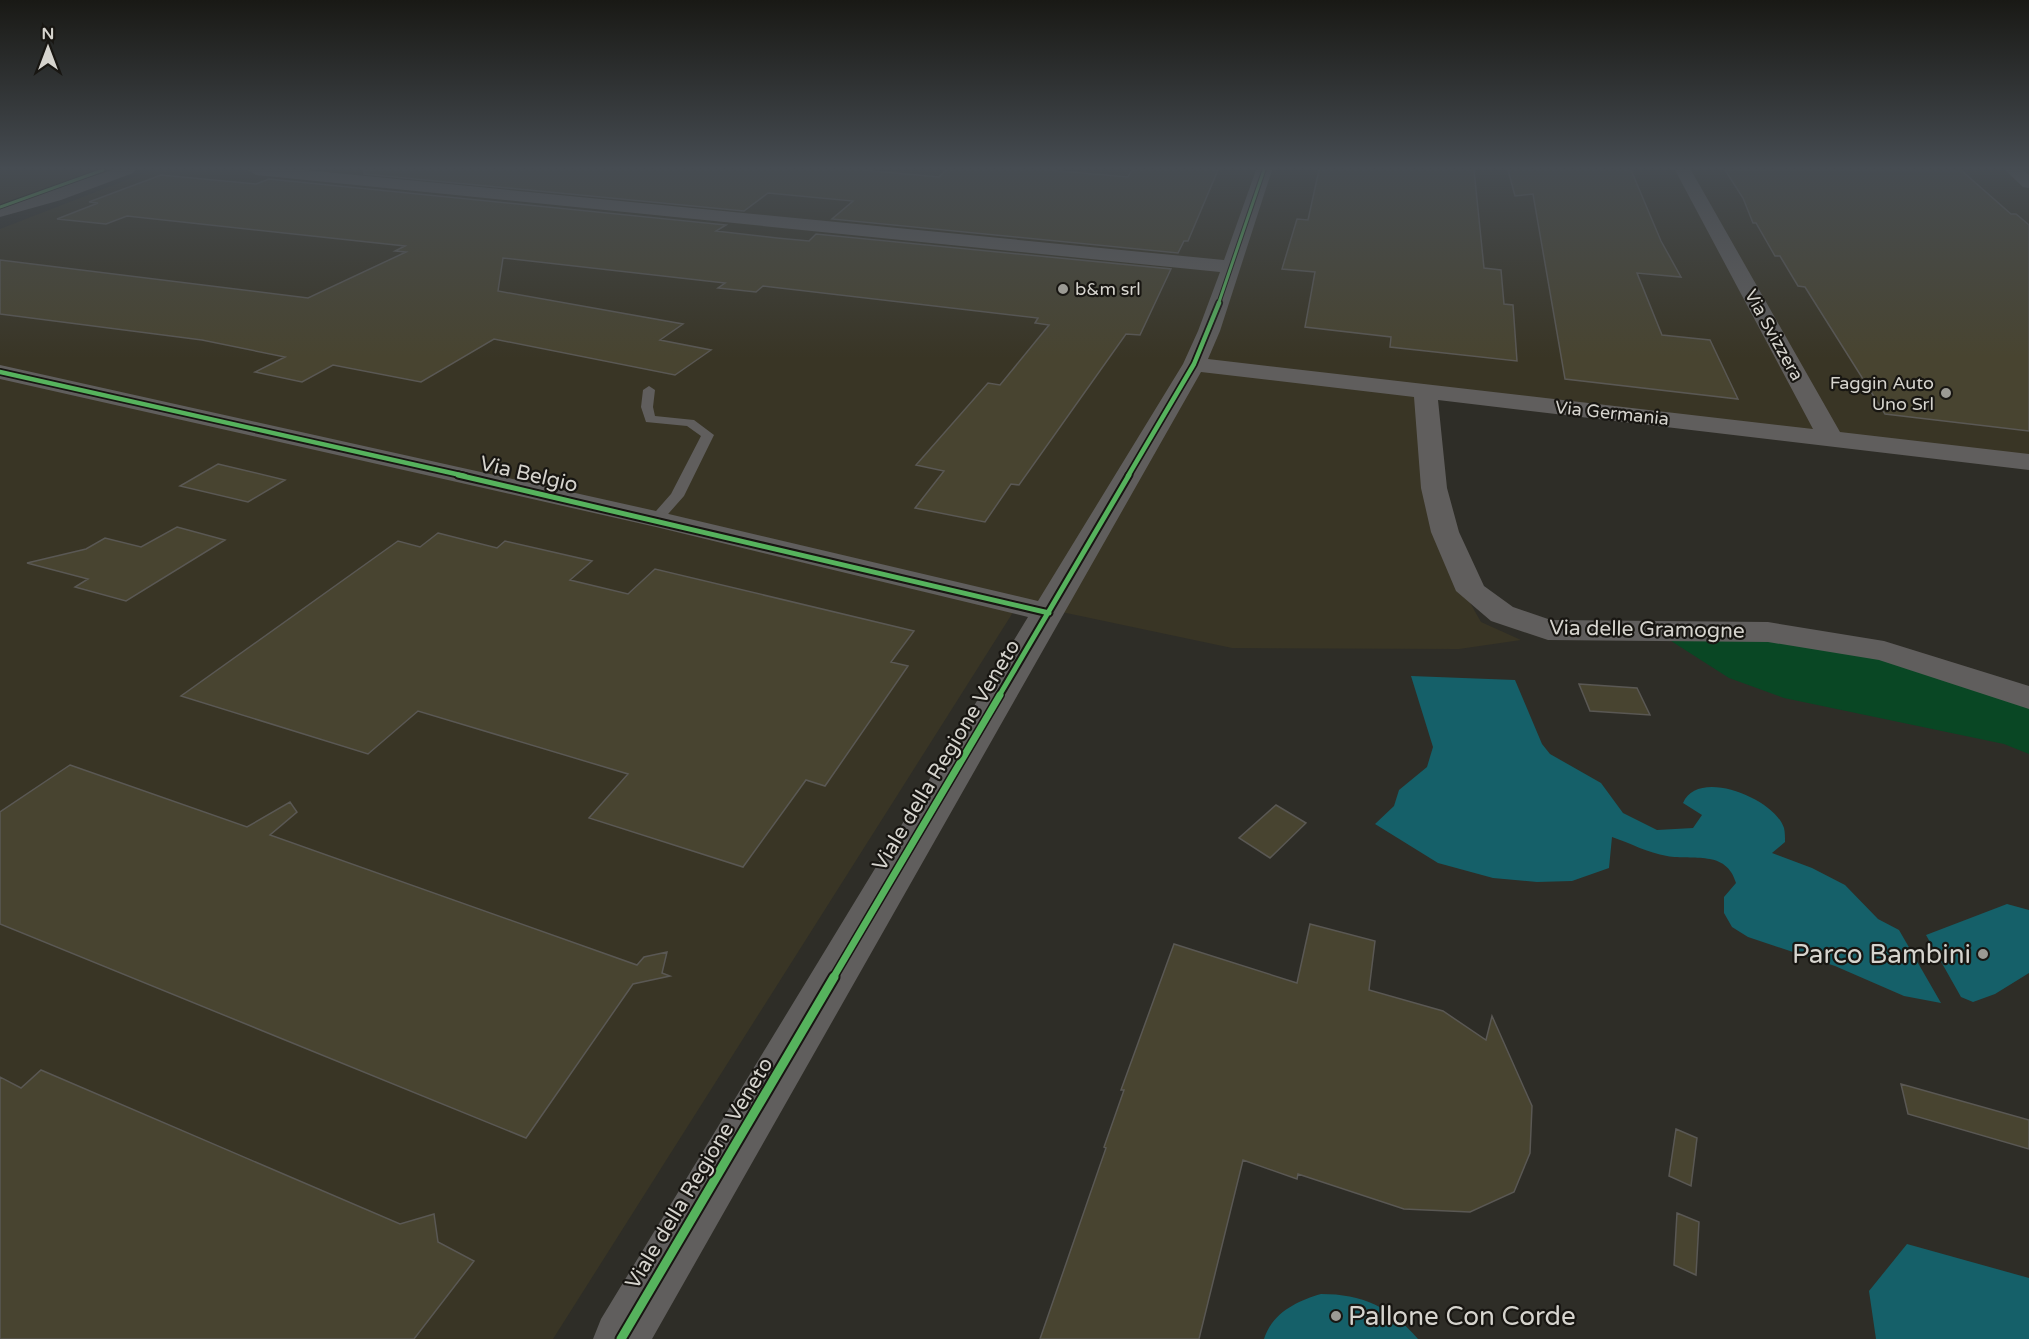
<svg xmlns="http://www.w3.org/2000/svg" width="2029" height="1339" viewBox="0 0 2029 1339" font-family="'Varela Round',sans-serif">
<style>
.built{fill:#393525}
.green{fill:#094724}
.water{fill:#156069}
.building{fill:#484430;stroke:#5a5854;stroke-width:1.5}
.lines{fill:none;stroke-linecap:round;stroke-linejoin:round}
.service{fill:#605e5d;fill-rule:evenodd}
.minor{fill:#605e5d;fill-rule:evenodd}
.tertiary{fill:#605e5d;fill-rule:evenodd}
.cycleway-far4-casing{stroke:#181612;stroke-width:5}
.cycleway-far3-casing{stroke:#181612;stroke-width:8}
.cycleway-far2-casing{stroke:#181612;stroke-width:9}
.cycleway-far1-casing{stroke:#181612;stroke-width:10}
.cycleway-casing{stroke:#181612;stroke-width:13}
.cycleway-far4{stroke:#56b35d;stroke-width:3}
.cycleway-far3{stroke:#56b35d;stroke-width:4.5}
.cycleway-far2{stroke:#56b35d;stroke-width:5}
.cycleway-far1{stroke:#56b35d;stroke-width:7}
.cycleway{stroke:#56b35d;stroke-width:9}
.poi-dot{fill:#9b9a94;stroke:#181612;stroke-width:2}
.labels{text-anchor:middle;stroke-width:4.5;stroke-linejoin:round;paint-order:stroke}
.far-poi-label{font-size:18px;fill:#d6d4ce;stroke:#181612;text-anchor:start}
.far-street-label{font-size:18px;fill:#d6d4ce;stroke:#181612}
.street-label{font-size:21px;fill:#d6d4ce;stroke:#181612}
.near-poi-label{font-size:26px;fill:#d6d4ce;stroke:#181612;text-anchor:end}
</style>
<rect width="100%" height="100%" fill="#2e2d27"/>
<path class="built" d="M0,170H99L0,206Z
M152,170H2029V465L1426,395L1464,592L1481,622L1521,640L1459,649L1232,648L1019,603L553,1339H0V229Z"/>
<path class="green" d="M1668,639L1775,640L1882,656L2029,692V754L2004,744L1784,698L1729,678Z"/>
<path class="water" d="M1411,676L1515,680L1542,744L1550,754L1601,783L1623,813L1657,830L1693,828L1702,815L1683,803C1698,767 1775,799 1784,828C1785,832 1785,838 1785,842L1772,853L1812,868L1845,885L1878,919L1899,930L1941,1003L1904,996L1835,966L1748,937L1732,927L1724,913V897L1736,883C1726,849 1693,861 1667,856C1648,853 1630,843 1612,837L1609,868L1572,881L1537,882L1493,878L1438,863L1375,824L1394,806L1399,790L1427,767L1433,747Z
M2007,904L2029,910V973L1995,994L1973,1002L1961,997L1926,935Z
M1907,1244L2029,1278V1339H1876L1869,1291Z
M1321,1294C1362,1294 1391,1307 1418,1339H1264C1272,1313 1297,1301 1321,1294Z"/>
<path class="building" d="M364,170H862L939,177L946,170H1048L1128,177L1132,170H1218L1188,241H1184L1178,253L832,219L853,201L768,193L744,211L364,174Z
M1319,170H1474L1484,268L1501,270L1504,304L1513,305L1517,361L1390,347L1391,337L1305,327L1315,272L1282,269L1297,219L1308,220Z
M1508,170H1631L1661,241L1681,277L1637,273L1662,335L1710,340L1738,399L1565,379L1533,194L1515,196Z
M1725,170L1962,171L2011,214H2016L2029,225V431L1885,414L1805,287L1798,286L1780,256H1775L1756,223H1753L1743,198Z
M161,175L256,184L269,179L726,225L716,231L777,238L809,241L816,234L1171,269L1140,335L1126,334L1019,485L1011,484L985,522L915,508L944,471L916,465L988,383L1000,385L1049,325L1035,323L1038,318L763,286L756,292L718,288L725,283L503,258L498,291L683,324L660,340L711,350L675,375L494,339L421,382L333,365L302,382L255,372L285,357L202,340L0,314V260L308,298L406,252L395,251L405,246L127,216L106,224L57,219L98,203L89,202Z
M218,464L285,480L248,502L180,486Z
M177,527L225,540L126,601L75,587L88,579L27,563L86,549L105,538L141,547Z
M438,533L497,548L505,541L592,561L570,580L628,594L655,569L914,631L891,662L908,666L825,786L806,780L743,867L589,818L628,774L418,711L368,754L181,696L398,541L420,547Z
M1579,684L1637,688L1650,715L1590,711Z
M70,765L247,827L290,802L297,812L270,835L637,965L644,957L667,952L662,973L670,976L633,984L526,1138L0,924V812Z
M1276,805L1306,823L1270,858L1239,838Z
M1310,924L1375,941L1369,990L1443,1011L1486,1040L1492,1016L1532,1106L1530,1153L1514,1192L1470,1212L1404,1209L1298,1174L1297,1179L1243,1160L1199,1339H1040L1106,1148L1104,1147L1124,1090H1121L1174,944L1297,983Z
M41,1070L400,1224L434,1214L438,1242L474,1261L414,1339H0V1077L21,1088Z
M1901,1084L2029,1120V1149L1908,1114Z
M1676,1129L1697,1138L1691,1186L1669,1176Z
M1677,1213L1699,1222L1696,1275L1674,1265Z"/>
<g class="lines">
<path class="service" d="M649,386L655,390L653,407L655,416L694,420L714,435L684,496L661,522L656,523L649,519L671,494L701,436L687,426L646,422L641,407L643,390Z"/>
<path class="minor" d="M248,170H305L1224,260L1256,170H1272L1220,331L1208,359L1813,429L1675,170H1691L1840,432L2029,454V470L1438,400L1447,488L1459,532L1484,586L1513,607L1551,620L1768,622L1884,641L2029,686V709L1879,660L1768,642L1548,640L1491,621L1456,591L1431,532L1421,488L1414,397L1201,372L652,1339H593L601,1319L1028,617L656,527L0,379V365L656,511L1038,601L1183,364L1198,331L1220,272L256,175Z
M2005,170H2023L2029,175V188L2023,187Z"/>
<path class="tertiary" d="M112,170H135L133,173L61,200L0,217V207Z"/>
<g class="cycleway-far4-casing">
<path id="cycleway-far4" d="M0,207L103,170
M1218,305L1264,170"/>
</g>
<g class="cycleway-far3-casing">
<path id="cycleway-far3" d="M0,372L465,476
M1128,476L1194,364L1219,303"/>
</g>
<g class="cycleway-far2-casing">
<path id="cycleway-far2" d="M458,475L1049,613
M999,696L1129,475"/>
</g>
<g class="cycleway-far1-casing">
<path id="cycleway-far1" d="M833,978L1000,695"/>
</g>
<g class="cycleway-casing">
<path id="cycleway" d="M621,1339L834,977"/>
</g>
<use href="#cycleway-far4" class="cycleway-far4"/>
<use href="#cycleway-far3" class="cycleway-far3"/>
<use href="#cycleway-far2" class="cycleway-far2"/>
<use href="#cycleway-far1" class="cycleway-far1"/>
<use href="#cycleway" class="cycleway"/>
</g>
<linearGradient id="sky" x2="0" y2="1"><stop stop-color="#191915"/><stop offset="0.47" stop-color="#464c52"/><stop offset="1" stop-color="#464c52" stop-opacity="0"/></linearGradient>
<rect width="2029" height="358" fill="url(#sky)"/>
<g class="poi-dot">
<circle cx="1063" cy="289" r="6"/>
<circle cx="1946" cy="393" r="6"/>
<circle cx="1983" cy="954" r="6"/>
<circle cx="1336" cy="1316" r="6"/>
</g>
<g class="labels">
<g class="far-poi-label">
<text x="1075" y="295">b&amp;m srl</text>
<text x="1934" y="389" text-anchor="end">Faggin Auto<tspan x="1934" dy="21">Uno Srl</tspan></text>
</g>
<g class="far-street-label">
<text transform="translate(1774 335) rotate(61)" y="6">Via Svizzera</text>
<text transform="translate(1612 413) rotate(6)" y="6">Via Germania</text>
</g>
<g class="street-label">
<text transform="translate(529 474) rotate(13)" y="7">Via Belgio</text>
<text transform="translate(1647 629) rotate(1)" y="7">Via delle Gramogne</text>
<text transform="translate(946 755) rotate(-59)" y="7">Viale della Regione Veneto</text>
<text transform="translate(699 1173) rotate(-59)" y="7">Viale della Regione Veneto</text>
</g>
<g class="near-poi-label">
<text x="1971" y="963">Parco Bambini</text>
<text x="1348" y="1325" text-anchor="start">Pallone Con Corde</text>
</g>
</g>
<g transform="translate(48 48)" stroke="#181612" stroke-width="4.5" paint-order="stroke">
<path d="M0-4.5L10 22L0 15L-10 22Z" fill="#d6d4ce"/>
<text y="-9" font-size="16" font-weight="bold" text-anchor="middle" fill="#d6d4ce">N</text>
</g>
</svg>
